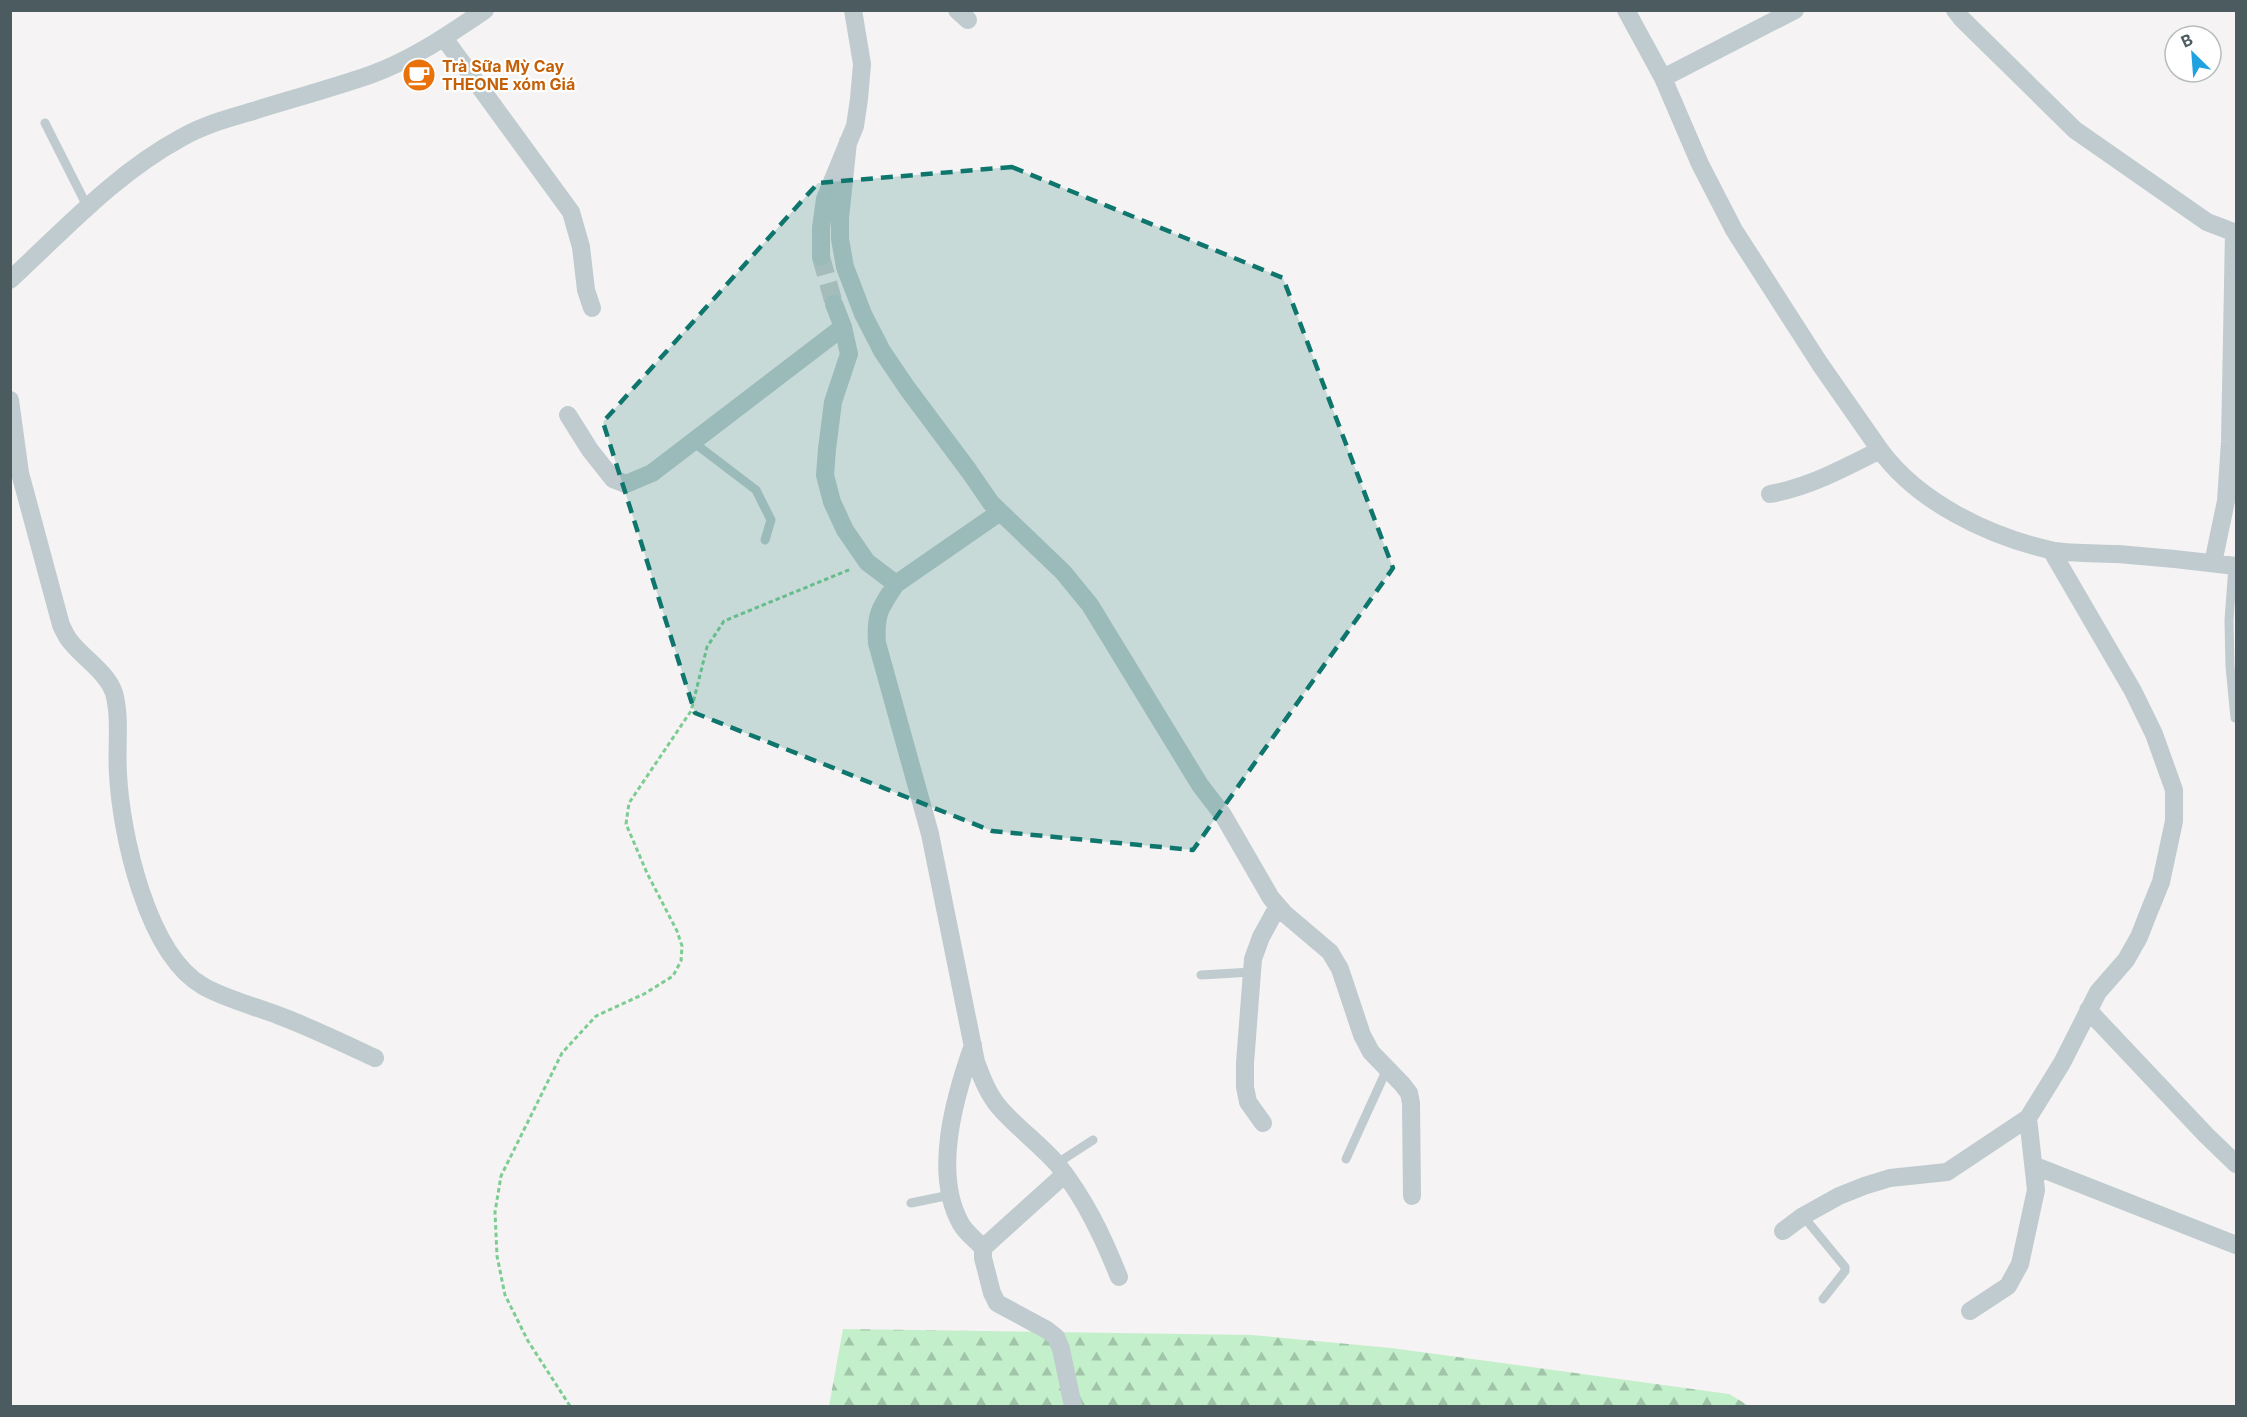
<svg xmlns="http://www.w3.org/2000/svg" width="2247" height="1417" viewBox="0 0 2247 1417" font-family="Inter,sans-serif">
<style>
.forest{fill:url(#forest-firs)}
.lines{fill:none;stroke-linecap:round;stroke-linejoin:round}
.street-tunnel{stroke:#cacdce;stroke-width:18;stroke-dasharray:18 9;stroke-linecap:butt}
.path{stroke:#7dcd93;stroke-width:3;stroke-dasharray:4.5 3;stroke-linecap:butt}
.lane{stroke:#bfcbce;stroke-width:9}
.street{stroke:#bfcbce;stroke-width:18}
.marked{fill:#0f766e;fill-opacity:0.2;stroke:#0f766e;stroke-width:4.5;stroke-dasharray:12 8;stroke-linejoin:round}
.labels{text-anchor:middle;stroke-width:4.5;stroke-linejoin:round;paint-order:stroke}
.food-label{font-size:16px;font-weight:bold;fill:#c56008;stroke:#fff;text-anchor:start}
</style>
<defs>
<pattern id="forest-firs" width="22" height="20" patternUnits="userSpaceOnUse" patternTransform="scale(1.5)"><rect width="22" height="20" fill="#c4efcb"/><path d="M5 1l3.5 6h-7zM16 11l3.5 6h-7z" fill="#a1c5a8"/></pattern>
</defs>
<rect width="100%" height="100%" fill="#f5f3f3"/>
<path class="forest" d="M843,1329L1252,1335L1391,1348L1729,1394L1749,1406H829Z"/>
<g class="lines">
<path class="street-tunnel" d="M821,257L834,304"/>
<path class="path" d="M570,1406L528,1341L505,1295L497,1256L495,1212L501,1176L562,1053L596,1016L644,994L673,976L681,961L682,946L677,931L647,873L626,824L629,803L691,711L707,647L724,621L851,569"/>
<path class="lane" d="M45,123L88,208
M693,442L756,490L771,520L765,540
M2233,566L2229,620L2230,666L2235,718
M1201,975L1252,972
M1346,1159L1387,1069
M1056,1164L1093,1140
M911,1203L950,1195
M1803,1216L1845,1267V1271L1823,1299"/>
<path class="street" d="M957,10L968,20
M1626,10L1663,78L1700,164L1734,230L1820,364L1880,450C1918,502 1988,536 2050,550C2071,554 2096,553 2118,554C2158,557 2197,561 2236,566
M1955,10L1962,19L2075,130L2207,222L2236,233
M444,38L571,212L581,247L586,290L592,308
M1663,78L1795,10
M848,142L840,218V239L845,267L863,314L882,351L907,388L969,471L991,503L1063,572L1090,605L1200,785L1223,815L1271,898L1284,913L1330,952L1340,969L1362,1035L1371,1052L1402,1084L1409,1093L1411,1103L1412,1196
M821,257V228L825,199L855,126L859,99L862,64L853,10
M10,280C64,230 116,173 181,138C203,125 229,118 253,111C292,99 332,88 370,75C412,60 448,35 485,10
M834,304L843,327L849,354L833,402L827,449L825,475L832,502L845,530L867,562L896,584
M10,400L20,473L61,625C64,631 66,636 70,641C83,658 107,672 114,693C121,718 116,748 118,774C121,834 147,954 203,986C223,998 257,1007 280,1016C312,1028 343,1043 375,1058
M568,415L590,450L613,479L626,484L652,473L843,327
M1770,494C1809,487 1845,468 1880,450
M1000,512L896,584C880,608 875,614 877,643L930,834L976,1062C982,1078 988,1094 999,1107C1017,1128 1040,1144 1058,1165C1085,1199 1103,1237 1119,1277
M2213,563L2226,501L2230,442L2234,232
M2088,1010L2206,1135L2236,1164
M973,1045C955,1096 932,1173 961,1224C966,1233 976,1240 983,1248V1258L992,1293L997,1303L1047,1330L1056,1337L1061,1349L1073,1406
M1263,1123L1248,1102L1245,1087V1063L1253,959L1261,937L1278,906
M2035,1166L2236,1245
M1783,1231L1803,1216L1839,1196L1864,1186L1890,1178L1947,1172L2028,1118L2062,1063L2098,992L2126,960L2139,937L2148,914L2161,882L2174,821V790L2154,734L2133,691L2051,550
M983,1248L1065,1174
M1970,1311L2008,1286L2020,1264L2036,1190L2028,1118"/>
</g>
<path class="marked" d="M1012,167L1283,278L1393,568L1193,850L992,831L695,713L603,422L818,183Z"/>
<defs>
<g id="cafe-disc" transform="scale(1.725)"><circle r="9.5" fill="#e8710a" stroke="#fff"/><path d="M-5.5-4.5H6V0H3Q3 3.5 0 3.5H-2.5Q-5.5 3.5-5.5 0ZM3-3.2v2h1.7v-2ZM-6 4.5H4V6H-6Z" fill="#fff"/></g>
</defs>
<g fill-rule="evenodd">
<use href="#cafe-disc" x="419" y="75"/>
</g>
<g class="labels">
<g class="food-label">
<text x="442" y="72">Trà Sữa Mỳ Cay<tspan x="442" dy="18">THEONE xóm Giá</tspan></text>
</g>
</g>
<rect width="2247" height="1417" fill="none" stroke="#4b5b60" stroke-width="24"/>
<g transform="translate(2193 54) rotate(335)"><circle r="28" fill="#ffffff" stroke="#b7bdbf" stroke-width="1.5"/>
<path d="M0-4.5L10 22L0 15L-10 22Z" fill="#21a2e0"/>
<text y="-9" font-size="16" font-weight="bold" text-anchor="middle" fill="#4b5b60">B</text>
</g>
</svg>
